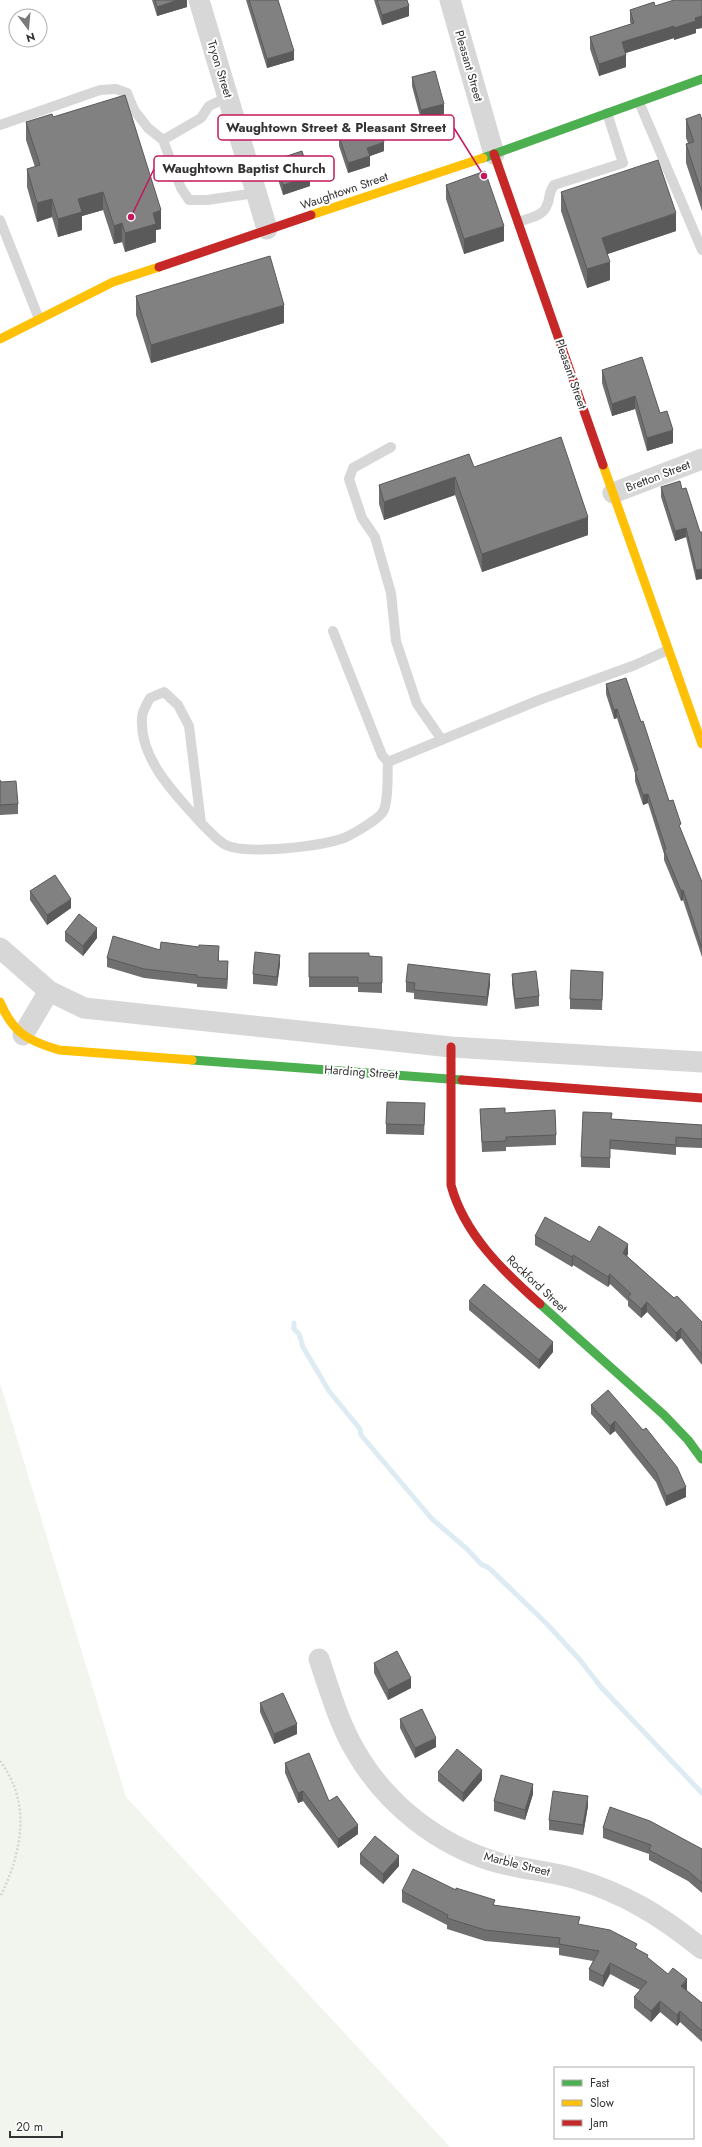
<svg xmlns="http://www.w3.org/2000/svg" width="702" height="2147" viewBox="0 0 702 2147" font-family="Jost,sans-serif">
<style>
.green{fill:#f1f5ed}
.lines{fill:none;stroke-linecap:round;stroke-linejoin:round}
.stream{stroke:#ddebf3;stroke-width:5}
.path{stroke:#d6d6d6;stroke-width:2.5;stroke-dasharray:2 2;stroke-linecap:butt}
.lane{stroke:#d7d7d7;stroke-width:10}
.street{stroke:#d7d7d7;stroke-width:21}
.fast{stroke:#4caf50;stroke-width:9}
.slow{stroke:#ffc107;stroke-width:9}
.jam{stroke:#c62828;stroke-width:9}
.wall{fill:#6f6f6f}
.shaded-wall{fill:#5a5a5a}
.building{fill:#818181;stroke:#5a5a5a}
.labels{text-anchor:middle;stroke-width:4;stroke-linejoin:round;paint-order:stroke}
.street-label{font-size:12px;fill:#333;stroke:#fff}
.leader{fill:none;stroke:#c2185b;stroke-width:1.5}
.callout-dot{fill:#c2185b;stroke:#fff;stroke-width:1.5}
.callout{fill:#fff;stroke:#c2185b;stroke-width:1.5}
.callout-label{font-size:13px;text-anchor:middle;font-weight:bold;fill:#333}
</style>
<rect width="100%" height="100%" fill="#fff"/>
<path class="green" d="M0,1383L126,1797L450,2147H0Z"/>
<g class="lines">
<path class="stream" d="M294,1323V1329L299,1334L303,1347L329,1391L360,1429L361,1435L432,1519L467,1549L481,1564L489,1568L547,1624L580,1660L601,1687L702,1793"/>
<path class="path" d="M0,1761C32,1803 22,1853 0,1897"/>
<path class="lane" d="M639,102L702,250
M0,125L100,90L116,89L127,93L134,110L148,128L163,140L181,188L189,200H207L256,193
M163,140L201,118L209,106L228,97
M0,220L39,319
M518,222C528,218 543,217 547,205C551,197 547,196 554,185L623,163L607,113
M391,447L353,468L349,479L362,518L375,537L391,593L396,641L417,704L442,740
M333,631L382,755L388,762L539,700L635,665L668,650
M201,823C176,795 139,759 142,718C142,711 147,704 150,698L164,692L178,705L189,726L201,823C208,830 216,839 224,844C245,856 321,846 344,838C353,834 380,819 384,810C389,796 387,777 388,762"/>
<path class="street" d="M199,0L267,229
M450,0L494,154
M613,493L702,459
M0,948L49,991L84,1008L451,1047L702,1062
M23,1035L49,991
M319,1659C330,1691 339,1724 356,1752C386,1804 438,1845 496,1862C521,1869 548,1871 573,1878C624,1893 662,1916 702,1949"/>
<path class="fast" d="M483,158L702,79
M192,1060L462,1080
M540,1304L664,1415L688,1440L702,1459"/>
<path class="slow" d="M311,215L483,158
M0,339L113,282L159,267
M603,465L702,744
M0,1002C13,1033 28,1041 59,1050L192,1060"/>
<path class="jam" d="M494,154L603,465
M159,267L311,215
M451,1047V1185C464,1234 503,1271 540,1304
M462,1080L702,1098"/>
</g>
<path class="wall" d="M152,0H187V7L157,16Z
M246,0H278L294,60L267,68Z
M374,0H407L409,16L382,25Z
M702,0V28L696,29V33L674,40V38L626,53V67L599,76L590,49V37L631,24L630,22V10Z
M412,77L444,114L421,120L412,86Z
M53,117L161,229L156,230V242L125,252L122,242L114,244L103,210L82,216V230L58,237L52,217L37,222L27,187V169L35,167L26,140V122Z
M686,119L702,120V211L686,163V144L688,143L686,138Z
M339,136L384,151L370,156V166L348,173L339,146Z
M275,160L310,186L283,195L275,170Z
M446,185L504,241L464,254L446,199Z
M561,192L676,231L607,254L610,280L587,288L561,211Z
M136,296L284,323L151,363L136,315Z
M602,370L660,413L673,443L647,451L635,409L612,416L602,383Z
M474,467L588,535L482,572L455,495L384,520L379,504V485Z
M661,487L682,489L700,532L696,580L686,537L675,541L661,497Z
M606,684L641,722L669,801L702,882V957L683,900L681,901L664,860V854L648,803L643,805L635,781V773L617,718L614,719L606,694Z
M0,780L1,782L18,804V814L0,815Z
M30,891L71,908L47,925L30,900Z
M65,932L97,938L83,956L65,941Z
M160,950L219,956V961L228,971L227,989L197,987V984L144,978L107,967V958Z
M309,953L382,957V993L358,992V987H309Z
M280,964L277,986L253,984V974Z
M512,974L539,996V1006L515,1009L512,984Z
M603,981L602,1010L570,1009V999Z
M406,982L490,984L487,1006L414,999V993L406,992Z
M480,1109L505,1113L556,1135V1145L506,1147V1151L482,1152Z
M425,1113L424,1135L386,1134V1124Z
M612,1119L702,1125V1148L676,1147V1155L610,1149V1168L581,1167V1157Z
M535,1236L590,1242L628,1254L627,1256L674,1298L702,1322V1365L681,1338L676,1342L647,1312L641,1318L628,1306V1301L610,1284L608,1287L573,1265L572,1267L535,1245Z
M469,1301L553,1352L539,1369L469,1310Z
M591,1405L643,1430L686,1497L666,1506L656,1482L615,1431L610,1435L591,1414Z
M374,1663L411,1688L388,1700L374,1673Z
M260,1703L297,1734L274,1744L260,1712Z
M400,1719L436,1747L415,1758L400,1728Z
M285,1763L329,1801L358,1834L338,1848L303,1801L298,1803L285,1773Z
M438,1772L482,1780L463,1802L438,1781Z
M533,1794L525,1820L494,1811V1801Z
M588,1806L583,1835L549,1830V1820Z
M603,1828L702,1849V1893L688,1881L649,1860V1854L603,1838Z
M360,1854L399,1866L383,1884L360,1864Z
M456,1890L495,1905L580,1925L637,1949L702,2003V2042L680,2022L677,2026L660,2012L651,2022L634,2008V1997L640,1990L610,1974L603,1987L589,1980V1969L593,1961L559,1955V1948L485,1941L447,1929V1925L402,1902V1891Z"/>
<path class="shaded-wall" d="M178,0H187V7L157,16V7Z
M409,6V16L382,25V15Z
M702,16V28L696,29V33L674,40V28L695,18Z
M674,26V38L622,54V42Z
M294,51V60L267,68V59Z
M626,55V67L599,76V64Z
M444,104V114L421,120V110Z
M384,142V151L370,156V166L348,173V163L367,148Z
M310,177V186L283,195V185Z
M103,192V210L82,216V230L58,237V219L78,199Z
M52,199V217L37,222V203Z
M161,210V229L156,230V242L125,252V233L153,213Z
M676,213V231L602,256V238Z
M122,223V242L114,244V226Z
M504,226V241L464,254V239Z
M610,262V280L587,288V269Z
M284,305V323L151,363V345Z
M635,396V409L612,416V404Z
M673,430V443L647,451V438Z
M455,477V495L384,520V502Z
M588,517V535L482,572V554Z
M686,528V537L675,541V531Z
M702,569V579L696,580V570Z
M617,709V718L614,719V710Z
M648,794V803L643,805V795Z
M683,890V900L681,901V891Z
M71,899V908L47,925V915Z
M97,928V938L83,956V946Z
M280,955V964L277,986V977Z
M228,961V971L227,989V979Z
M490,974V984L487,1006V997Z
M628,1244V1254L623,1263V1253Z
M573,1255V1265L572,1267V1257Z
M610,1274V1284L608,1287V1277Z
M647,1302V1312L641,1318V1309Z
M681,1328V1338L676,1342V1333Z
M553,1342V1352L539,1369V1360Z
M615,1421V1431L610,1435V1426Z
M686,1487V1497L666,1506V1496Z
M411,1678V1688L388,1700V1690Z
M297,1724V1734L274,1744V1734Z
M436,1738V1747L415,1758V1748Z
M482,1770V1780L463,1802V1793Z
M533,1784V1794L525,1820V1810Z
M303,1791V1801L298,1803V1793Z
M588,1796V1806L583,1835V1825Z
M358,1825V1834L338,1848V1839Z
M399,1856V1866L383,1884V1874Z
M610,1963V1974L603,1987V1976Z
M687,1979V1990L681,1997V1986Z
M660,2001V2012L651,2022V2011Z
M680,2011V2022L677,2026V2015Z"/>
<path class="building" d="M155,0H178L157,7Z
M249,0H278L294,51L267,59Z
M377,0H407L409,6L382,15Z
M674,0H702V16L695,18L696,21L674,28V26L622,42L626,55L599,64L590,37L634,23L630,10L654,2L655,6Z
M435,71L444,104L421,110L412,77Z
M125,95L161,210L153,213L156,224L125,233L122,223L114,226L103,192L78,199L82,212L58,219L52,199L37,203L27,169L40,165L26,122L52,114L53,117Z
M700,114L702,120V193L686,144L694,142L686,119Z
M378,123L384,142L367,148L370,156L348,163L339,136Z
M302,151L310,177L283,185L275,160Z
M658,160L676,213L602,238L610,262L587,269L561,192Z
M485,171L504,226L464,239L446,185Z
M270,256L284,305L151,345L136,296Z
M642,357L660,413L667,411L673,430L647,438L635,396L612,404L602,370Z
M561,437L588,517L482,554L455,477L384,502L379,485L469,454L474,467Z
M680,481L682,489L686,488L700,532H702V569L696,570L686,528L675,531L661,487Z
M626,678L641,722L643,721L669,801L673,800L681,824L679,825L702,882V948L683,890L681,891L664,850L666,849L648,794L643,795L635,771L638,770L617,709L614,710L606,684Z
M0,780L1,782L16,781L18,804L0,805Z
M55,875L71,899L47,915L30,891Z
M79,914L97,928L83,946L65,932Z
M113,936L160,950L161,942L199,947V945L219,946L218,961H228L227,979L197,977V975L144,969L107,958Z
M255,952L280,955L277,977L253,974Z
M309,953H369V956L382,957V983H358V977H309Z
M408,964L490,974L487,997L414,990L415,983L406,982Z
M571,970L603,972L602,1000L570,999Z
M536,971L539,996L515,999L512,974Z
M387,1102L425,1103L424,1125L386,1124Z
M505,1108V1113L555,1110L556,1135L506,1137V1141L482,1142L480,1109Z
M583,1112L612,1113L611,1119L702,1125V1139L676,1137V1145L610,1140V1158L581,1157Z
M545,1217L590,1242L599,1226L628,1244L623,1253L674,1298L677,1296L702,1322V1355L681,1328L676,1333L647,1302L641,1309L628,1297L631,1294L610,1274L608,1277L573,1255L572,1257L535,1236Z
M484,1284L553,1342L539,1360L469,1301Z
M608,1390L643,1430L646,1428L677,1467L686,1487L666,1496L656,1472L615,1421L610,1426L591,1405Z
M397,1651L411,1678L388,1690L374,1663Z
M283,1693L297,1724L274,1734L260,1703Z
M422,1709L436,1738L415,1748L400,1719Z
M457,1749L482,1770L463,1793L438,1772Z
M309,1753L329,1801L337,1796L358,1825L338,1839L303,1791L298,1793L285,1763Z
M501,1775L533,1784L525,1810L494,1801Z
M553,1791L588,1796L583,1825L549,1820Z
M610,1807L650,1821L702,1849V1883L688,1871L649,1850L651,1845L603,1828Z
M375,1836L399,1856L383,1874L360,1854Z
M413,1869L456,1890V1888L495,1900L493,1905L580,1917L578,1924L610,1930L637,1944L635,1948L648,1955L647,1957L668,1974L673,1968L687,1979L681,1986L702,2003V2031L680,2011L677,2015L660,2001L651,2011L634,1997L647,1982L610,1963L603,1976L589,1969L599,1951L559,1944L560,1938L485,1930L447,1918L448,1915L402,1891Z"/>
<g class="labels">
<g class="street-label">
<text transform="translate(469 66) rotate(74)" y="4">Pleasant Street</text>
<text transform="translate(220 69) rotate(73)" y="4">Tryon Street</text>
<text transform="translate(344 191) rotate(-19)" y="4">Waughtown Street</text>
<text transform="translate(571 374) rotate(71)" y="4">Pleasant Street</text>
<text transform="translate(658 476) rotate(-21)" y="4">Bretton Street</text>
<text transform="translate(361 1072) rotate(4)" y="4">Harding Street</text>
<text transform="translate(537 1284) rotate(43)" y="4">Rockford Street</text>
<text transform="translate(517 1864) rotate(14)" y="4">Marble Street</text>
</g>
</g>
<path class="leader" d="M484 176L454 128M131 217L154 169"/>
<g class="callout-dot">
<circle cx="484" cy="176" r="4"/>
<circle cx="131" cy="217" r="4"/>
</g>
<g class="callout">
<rect x="218" y="115" width="236" height="25" rx="4"/>
<rect x="154" y="156" width="180" height="25" rx="4"/>
</g>
<g class="callout-label">
<text x="336" y="132">Waughtown Street &amp; Pleasant Street</text>
<text x="244" y="173">Waughtown Baptist Church</text>
</g>
<rect x="554" y="2067" width="140" height="72" fill="#ffffff" stroke="#adadad"/>
<rect x="562" y="2080" width="20" height="6" fill="#4caf50" stroke="#adadad"/>
<text x="590" y="2087" font-size="12" fill="#333333">Fast</text>
<rect x="562" y="2100" width="20" height="6" fill="#ffc107" stroke="#adadad"/>
<text x="590" y="2107" font-size="12" fill="#333333">Slow</text>
<rect x="562" y="2120" width="20" height="6" fill="#c62828" stroke="#adadad"/>
<text x="590" y="2127" font-size="12" fill="#333333">Jam</text>
<g transform="translate(28 28) rotate(164)"><circle r="19" fill="#ffffff" stroke="#adadad"/>
<path d="M0-3L7 15L0 10L-7 15Z" fill="#7a7a7a"/>
<text y="-6" font-size="11" font-weight="bold" text-anchor="middle" fill="#333333">N</text>
</g>
<path d="M10 2131v6h52v-6" fill="none" stroke="#333333" stroke-width="2"/>
<text x="16" y="2131" font-size="12" fill="#333333" stroke="#ffffff" stroke-width="3" paint-order="stroke">20 m</text>
</svg>
